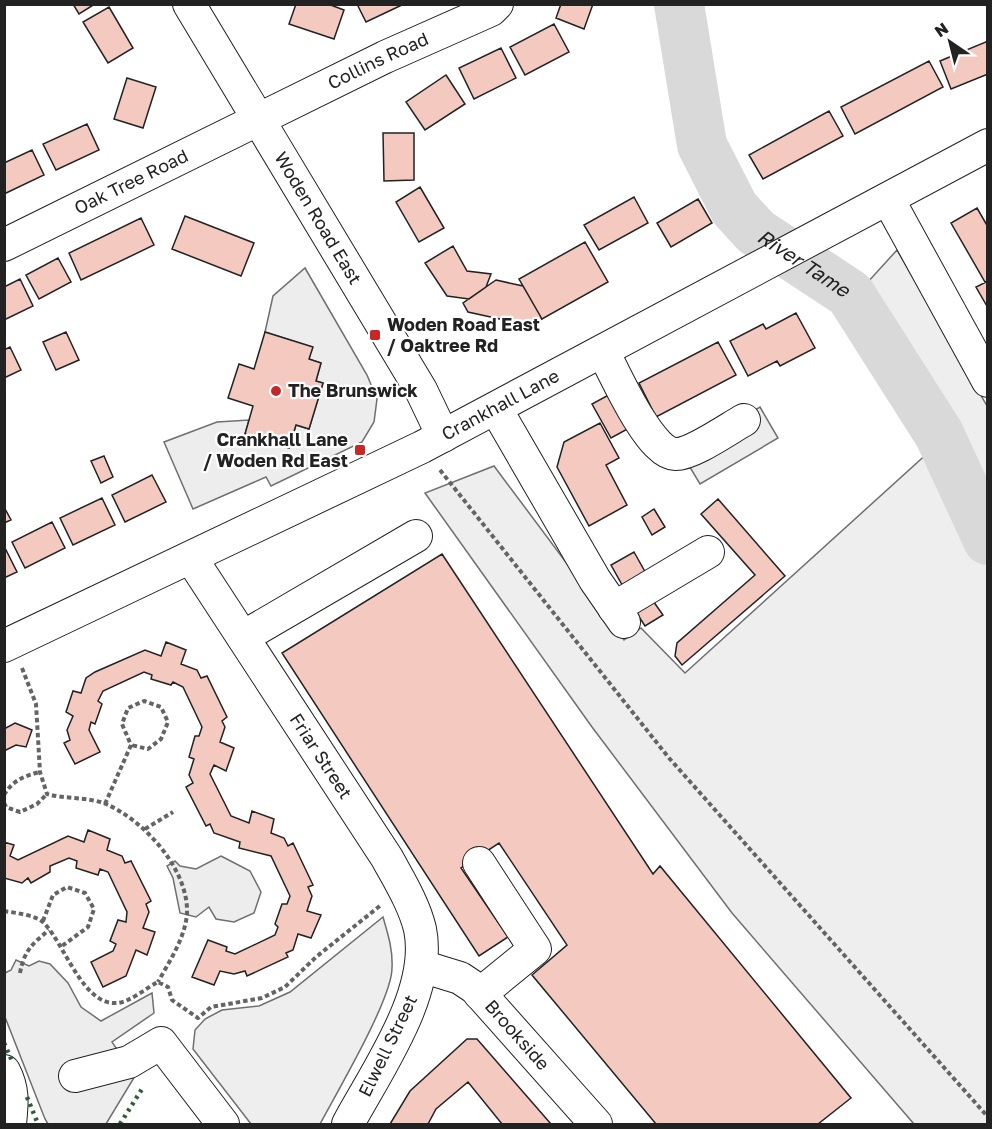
<svg xmlns="http://www.w3.org/2000/svg" width="992" height="1129" viewBox="0 0 992 1129" font-family="'Golos Text',sans-serif">
<style>
.green{fill:#eee;stroke:#6f6f6f;stroke-width:1.5}
.parking{fill:#ededed;stroke:#6f6f6f;stroke-width:1.5}
.lines{fill:none;stroke-linecap:round;stroke-linejoin:round}
.river{stroke:#d9d9d9;stroke-width:50}
.building{fill:#f3c9c0;stroke:#222;stroke-width:1.5}
.minor-casing{stroke:#222;stroke-width:34}
.path{stroke:#646464;stroke-width:4;stroke-dasharray:4.5 3;stroke-linecap:butt}
.minor{stroke:#fff;stroke-width:32}
.hedge{stroke:#2f5e38;stroke-width:4.5;stroke-dasharray:3 4.5;stroke-linecap:butt}
.poi-dot{fill:#c62828;stroke:#fff;stroke-width:2}
.labels{text-anchor:middle;stroke-width:4.5;stroke-linejoin:round;paint-order:stroke}
.street-label{font-size:18px;fill:#222;stroke:#fff}
.poi-label{font-size:18px;font-weight:bold;fill:#222;stroke:#fff;text-anchor:start}
.water-label{font-size:20px;font-style:italic;fill:#222;stroke:#fff}
</style>
<rect width="100%" height="100%" fill="#fff"/>
<path class="green" d="M897,250L987,406V494L938,401L866,284Z
M930,451L987,564V1124H914L732,913L592,727L425,493L494,466L624,640L641,628L685,673Z
M383,917C388,934 393,950 392,968C392,999 337,1092 320,1124H251L193,1049L195,1030L205,1019L222,1010L259,1006L290,992Z"/>
<path class="parking" d="M305,268L367,375L377,399L374,422L362,442L271,486L266,477L193,509L164,442L217,422L249,420L245,434L289,448L296,425L309,429L323,383L316,381L321,363L309,359L312,347L265,332L273,296Z
M760,407L778,438L700,484L682,454Z
M221,856L250,871L261,892L254,913L234,922L216,919L209,907L196,917L180,913L173,878L167,866L175,861L180,866L196,869Z
M16,960L29,966L39,961L50,964L68,983L81,1007L101,1021L152,993L154,1013L112,1042L135,1076L106,1124H48L45,1119L5,1017V973L11,970Z"/>
<g class="lines">
<path class="river" id="s1" d="M679,4L702,145L734,208L756,232L850,294L939,434L988,540"/>
</g>
<path class="building" d="M73,4H95L79,14Z
M296,4H328L344,10L334,39L289,24Z
M357,4H404L366,22Z
M561,4H593L584,29L556,18Z
M109,7L133,48L108,63L83,22Z
M554,24L569,52L525,75L510,47Z
M988,41V74L951,89L940,61Z
M501,48L516,78L474,99L459,68Z
M929,61L943,87L855,134L841,107Z
M446,75L465,104L425,130L406,102Z
M127,78L156,87L143,128L114,119Z
M829,111L843,136L763,179L749,155Z
M87,124L99,150L56,170L43,144Z
M383,133H414V180L384,181Z
M32,150L44,175L4,194V163Z
M420,187L444,228L419,242L396,202Z
M634,197L648,223L599,250L584,225Z
M698,199L712,223L671,247L657,223Z
M977,208L988,227V281L985,282L951,223Z
M185,216L254,243L241,276L172,249Z
M141,218L154,245L81,280L69,253Z
M585,242L608,282L542,319L519,279Z
M453,246L467,271L491,274L486,287L469,299L447,296L425,263Z
M58,258L71,282L39,299L26,275Z
M20,279L33,306L4,320V287Z
M496,280L523,286L542,319L527,325L468,312L463,303Z
M988,281V308L976,287Z
M796,313L815,348L780,366L777,361L748,376L730,341L763,324L766,329Z
M66,332L79,360L56,370L43,342Z
M265,332L313,347L309,359L321,363L316,381L323,383L309,429L296,425L289,448L245,434L253,406L228,398L239,364L254,369Z
M718,342L736,375L656,417L639,383Z
M10,347L21,370L4,378V350Z
M614,392L633,426L611,438L592,404Z
M600,423L619,458L606,465L627,505L589,526L557,467L564,442Z
M104,456L113,477L101,483L91,461Z
M152,475L166,502L125,522L112,495Z
M102,498L115,525L73,545L60,518Z
M718,499L785,576L682,665L675,656L677,643L755,575L701,514Z
M4,507L11,520L4,523Z
M654,509L665,527L652,535L642,517Z
M52,522L65,548L25,568L12,542Z
M4,546L17,572L4,578Z
M634,552L648,577L625,590L611,565Z
M442,554L653,874L660,866L851,1098L818,1124H656L532,975L567,945L499,843L461,868L508,937L479,956L282,653Z
M651,598L663,615L645,626L634,609Z
M166,642L186,650L181,664L197,670L201,678L207,676L227,717L222,721L225,727L220,742L234,748L226,771L214,765L210,774L231,816L249,823L252,811L274,819L271,833L284,838L288,846L293,843L313,885L308,887L312,896L307,911L321,915L311,938L298,934L293,950L286,953L288,957L247,976L245,971L234,974L220,971L214,985L192,977L208,940L227,947L226,951L235,954L275,935L278,927L275,924L282,904H287L290,896L271,856L239,848L240,842L214,833L210,824L206,826L186,787L193,783L189,775L194,759L189,757L195,736H199L202,727L183,687L173,682L171,685L151,679L152,675L144,672L103,691L98,701L102,704L95,724L91,722L89,730L100,752L75,764L64,743L70,740L67,730L73,716L66,712L73,691L81,693L86,678L95,672L145,650L161,656Z
M15,723L32,730L26,747L16,745L4,751V725L6,728Z
M88,830L110,839L107,850L122,856L125,863L131,861L151,901L146,904L149,912L143,928L155,932L147,955L136,950L126,976L103,987L91,962L113,951L116,944L110,941L118,920L126,922L127,912L108,872L100,869L98,875L76,868L77,861L69,858L50,866V872L31,883L28,878L22,883L4,878V842L14,845L10,856L18,860L68,836L84,842Z
M467,1039H477L551,1124H502L468,1082L436,1109L428,1124H390L410,1091Z"/>
<g class="lines">
<g class="minor-casing">
<g id="minor">
<path id="s2" d="M189,4L421,390L443,436"/>
<path d="M888,199L988,381"/>
<path id="s3" d="M4,245L385,57L491,10L497,4"/>
<path d="M603,351C614,372 650,454 675,454C691,455 728,429 744,420"/>
<path d="M496,409L595,580L624,622"/>
<path id="s4" d="M191,558L387,858C399,880 414,904 420,929C433,992 377,1070 348,1124"/>
<path d="M614,608L708,552"/>
<path d="M243,637L416,536"/>
<path id="s5" d="M4,646L422,447L988,145"/>
<path d="M479,863L535,949L480,994"/>
<path id="s6" d="M421,966L460,978L475,988L596,1124"/>
<path d="M4,1071C14,1090 12,1104 10,1124"/>
<path d="M75,1076L129,1062L161,1043L223,1124"/>
</g>
</g>
<path class="path" d="M440,470L669,758L988,1117
M22,668L36,704L40,772L47,794C65,799 89,797 106,804C145,821 189,870 187,914C185,938 169,962 158,982
M4,795C13,780 24,776 40,772
M4,803L6,807L20,812L37,804L47,794
M105,804L131,745L122,724L128,708L144,701L161,707L168,722L161,739L148,749L131,745
M145,829L173,812
M4,911C16,913 36,915 44,923C65,945 83,1005 116,1003C129,1003 146,988 158,982L168,987L172,1000L198,1018L211,1007L262,998L285,987L316,957L381,905
M43,921L53,895L67,887L85,893L94,909L88,927L62,946
M20,973C24,951 32,944 49,930"/>
<use href="#minor" class="minor"/>
<path class="hedge" d="M4,1043L12,1061
M27,1097L38,1124
M120,1124L142,1089"/>
</g>
<g class="poi-dot">
<rect x="369" y="329" width="12" height="12" rx="3"/>
<circle cx="276" cy="391" r="6"/>
<rect x="354" y="444" width="12" height="12" rx="3"/>
</g>
<g class="labels">
<g class="street-label">
<text dy="6" stroke="none"><textPath href="#s3" startOffset="417">Collins Road</textPath></text>
<text dy="6" stroke="none"><textPath href="#s3" startOffset="142">Oak Tree Road</textPath></text>
<text dy="6" stroke="none"><textPath href="#s2" startOffset="250">Woden Road East</textPath></text>
<text dy="6" stroke="none"><textPath href="#s5" startOffset="552">Crankhall Lane</textPath></text>
<text dy="6" stroke="none"><textPath href="#s4" startOffset="237">Friar Street</textPath></text>
<text dy="6" stroke="none"><textPath href="#s6" startOffset="122">Brookside</textPath></text>
<text transform="translate(388 1046) rotate(-64)" y="6">Elwell Street</text>
</g>
<g class="poi-label">
<text x="387" y="331">Woden Road East<tspan x="387" dy="21">/ Oaktree Rd</tspan></text>
<text x="288" y="397">The Brunswick</text>
<text x="348" y="446" text-anchor="end">Crankhall Lane<tspan x="348" dy="21">/ Woden Rd East</tspan></text>
</g>
<g class="water-label">
<text dy="7" stroke="none"><textPath href="#s1" startOffset="303">River Tame</textPath></text>
</g>
</g>
<rect width="992" height="1129" fill="none" stroke="#222222" stroke-width="12"/>
<g transform="translate(950 42) rotate(325)" stroke="#ffffff" stroke-width="4.5" paint-order="stroke">
<path d="M0-4.5L10 22L0 15L-10 22Z" fill="#222222"/>
<text y="-9" font-size="16" font-weight="bold" text-anchor="middle" fill="#222222">N</text>
</g>
</svg>
